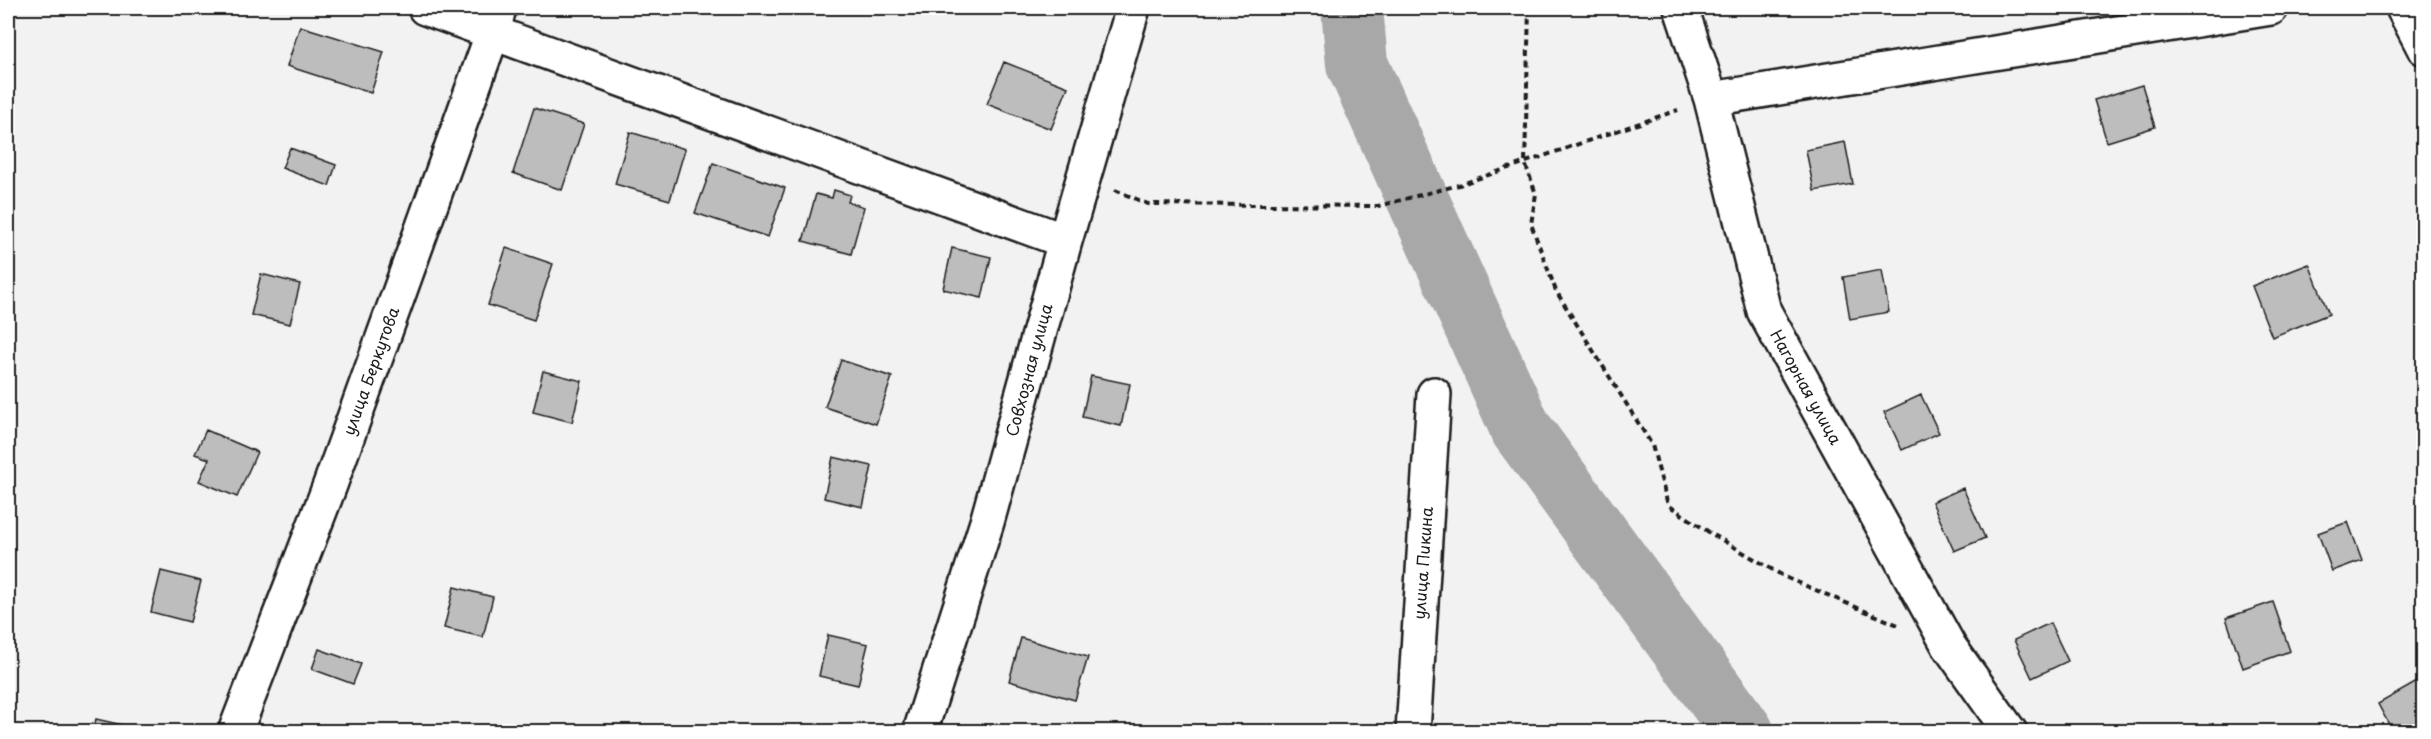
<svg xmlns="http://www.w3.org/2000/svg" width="2431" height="739" viewBox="0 0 2431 739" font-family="'Playpen Sans',sans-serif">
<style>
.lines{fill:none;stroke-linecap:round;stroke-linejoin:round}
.river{stroke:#a8a8a8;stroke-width:62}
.building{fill:#bdbdbd;stroke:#1c1c1c;stroke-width:1.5}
.minor-casing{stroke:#1c1c1c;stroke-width:38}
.path{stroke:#1c1c1c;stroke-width:4;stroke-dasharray:6 4.5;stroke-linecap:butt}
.minor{stroke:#fff;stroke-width:33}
.labels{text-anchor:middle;stroke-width:5;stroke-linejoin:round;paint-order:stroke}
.street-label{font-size:16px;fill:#1c1c1c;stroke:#fff}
</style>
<rect width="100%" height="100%" fill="#f2f2f2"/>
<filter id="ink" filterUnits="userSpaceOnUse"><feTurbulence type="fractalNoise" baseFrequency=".0167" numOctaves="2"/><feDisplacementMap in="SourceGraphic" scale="12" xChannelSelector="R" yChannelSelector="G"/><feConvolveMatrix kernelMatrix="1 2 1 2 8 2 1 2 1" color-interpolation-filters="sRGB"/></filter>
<g filter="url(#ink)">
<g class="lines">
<path class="river" d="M1352,8L1357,64L1521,429L1743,732"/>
</g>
<path class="building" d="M300,26L384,52L371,93L287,66Z
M1004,62L1068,87L1051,129L987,104Z
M2142,85L2155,127L2107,142L2094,100Z
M534,108L584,124L562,190L513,173Z
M630,132L685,149L670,200L615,184Z
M1845,142L1853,184L1814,191L1806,150Z
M290,148L336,165L329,186L282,168Z
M713,163L785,188L768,237L695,213Z
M834,190L850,195L848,202L864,207L851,254L803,241L816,194L832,198Z
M506,248L553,264L534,320L488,305Z
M952,248L991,257L982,298L943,289Z
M2309,264L2329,314L2272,337L2252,286Z
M1882,270L1889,312L1850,319L1843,277Z
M261,274L300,284L290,324L251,315Z
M841,360L892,377L876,424L825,407Z
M543,371L582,381L572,422L533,412Z
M1091,376L1130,384L1121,426L1082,417Z
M1921,395L1939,433L1902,450L1884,412Z
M206,430L257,452L237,497L199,481L209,459L195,454Z
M833,457L872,466L863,507L824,498Z
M1963,488L1985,538L1954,551L1932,502Z
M2348,522L2362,560L2332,571L2318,533Z
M161,571L201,581L190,622L151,612Z
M454,587L493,597L483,637L444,628Z
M2273,602L2290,651L2243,668L2226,618Z
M2050,623L2068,661L2032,678L2014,640Z
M828,635L868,644L858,685L819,676Z
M1021,638L1088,657L1075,700L1009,681Z
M319,649L361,664L353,684L312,669Z
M2424,678V727L2415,732H2393L2378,704Z
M96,719L136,728L135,732H93Z"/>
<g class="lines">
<g class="minor-casing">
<path id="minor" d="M425,8L1065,241
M1681,8L1711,99L1764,311L1949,646L2010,732
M2403,8L2424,48
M1711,99L2271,8
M235,732L330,485L493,32L499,8
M920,732L987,522L1065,241L1133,8
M1413,732L1434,394"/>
</g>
<path class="path" d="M1529,8L1525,163L1536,194L1531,224L1556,291L1652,445L1668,505L1712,534L1785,577L1898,625
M1115,190L1148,204L1378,206L1459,185L1678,110"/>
<use href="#minor" class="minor"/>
</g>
</g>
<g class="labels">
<g class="street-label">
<text transform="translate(1029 370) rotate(-75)" y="6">Совхозная улица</text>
<text transform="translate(371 371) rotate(-70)" y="6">улица Беркутова</text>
<text transform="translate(1806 387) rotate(61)" y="6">Нагорная улица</text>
<text transform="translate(1423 563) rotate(-86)" y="6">улица Пикина</text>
</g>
</g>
<rect width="2431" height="739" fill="none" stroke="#fff" stroke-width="30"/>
<rect x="15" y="15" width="2401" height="709" fill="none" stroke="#1c1c1c" stroke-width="2" filter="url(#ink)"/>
</svg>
